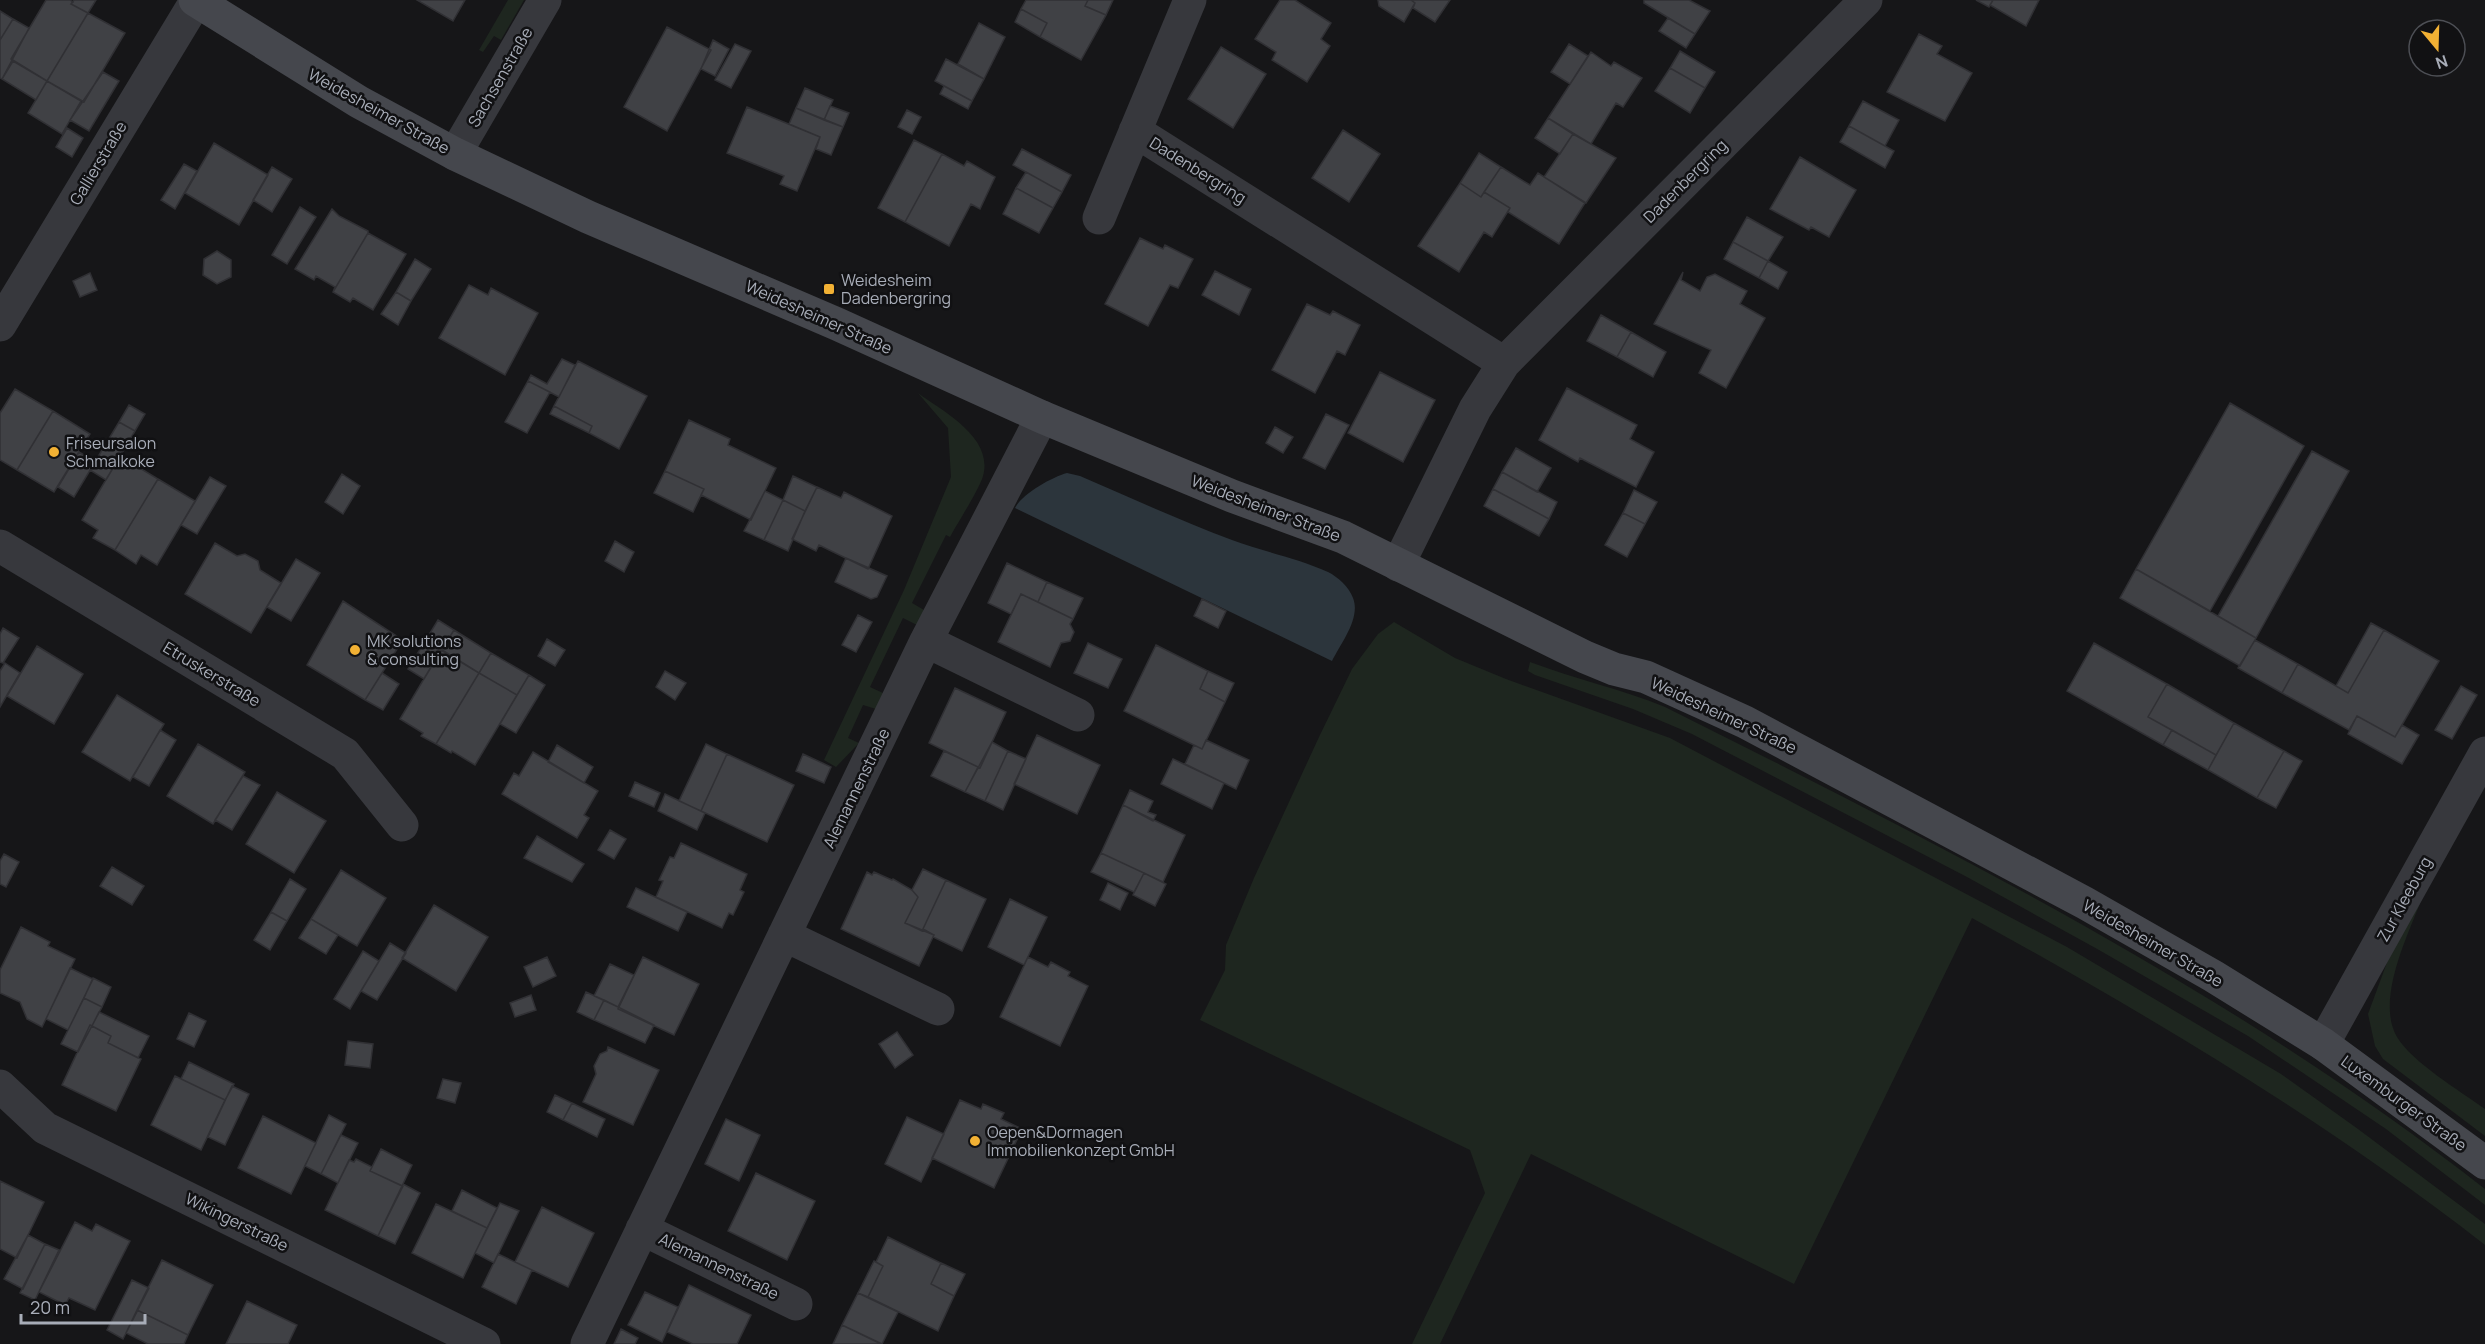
<svg xmlns="http://www.w3.org/2000/svg" width="2485" height="1344" viewBox="0 0 2485 1344" font-family="Manrope,sans-serif">
<style>
.green{fill:#1e261f}
.water{fill:#2c353c}
.building{fill:#404145;stroke:#303034;stroke-width:1.5}
.lines{fill:none;stroke-linecap:round;stroke-linejoin:round}
.street{stroke:#37383d;stroke-width:33}
.secondary{stroke:#45474d;stroke-width:33}
.poi-dot{fill:#f2b134;stroke:#111113;stroke-width:2}
.labels{text-anchor:middle;stroke-width:5;stroke-linejoin:round;paint-order:stroke}
.street-label{font-size:16px;fill:#a8adb8;stroke:#111113}
.poi-label{font-size:16px;fill:#a8adb8;stroke:#111113;text-anchor:start}
</style>
<rect width="100%" height="100%" fill="#161618"/>
<path class="green" d="M508,0H524L501,40L494,36L483,52L479,50Z
M918,393C942,411 994,437 983,476C979,490 958,522 950,537L946,535L912,603L924,610L917,625L903,618L870,687L883,693L876,709L863,705L848,738L859,743L836,767L824,760L904,590L951,477L948,428Z
M1394,622L1455,658L1506,679L1670,738L2067,947L2281,1074L2358,1129L2485,1224V1245C2325,1120 2150,1016 1972,918L1794,1284L1531,1154L1440,1344H1412L1485,1193L1470,1150L1200,1020L1225,970L1226,945L1254,878L1319,737L1352,669L1378,634Z
M1530,662C1575,679 1621,689 1665,707C1949,849 2235,993 2485,1189V1205L2386,1129L2248,1036L2099,950L1967,877L1692,734L1633,709L1535,675L1528,671Z
M2426,888C2412,927 2374,998 2397,1037C2412,1062 2460,1091 2485,1109V1136L2383,1059L2375,1046L2368,1014L2392,949Z"/>
<path class="water" d="M1067,473L1080,476C1131,498 1181,521 1232,540C1264,552 1297,558 1328,572C1338,577 1349,587 1353,598C1361,618 1341,643 1332,661L1015,508C1022,494 1052,477 1067,473Z"/>
<path class="building" d="M46,0H70L73,2L71,4L88,13L47,81L11,59Z
M74,0H96L88,13L71,4Z
M417,0H465L453,21Z
M1026,0H1088L1085,6L1106,15L1081,60L1040,37L1047,23L1021,9Z
M1088,0H1113L1106,15L1085,6Z
M1280,0H1295L1331,23L1321,39L1330,46L1307,82L1272,60L1276,52L1255,39Z
M1378,0H1411L1415,3L1404,22L1379,6Z
M1411,0H1450L1435,22L1413,8L1415,3Z
M1644,0H1689L1710,11L1695,34L1644,3Z
M1976,0H1993L1989,7Z
M1993,0H2039L2026,26L1990,5Z
M1021,9L1047,23L1040,37L1015,22Z
M0,11L13,19L0,40Z
M88,13L125,33L84,102L47,81Z
M1668,18L1695,34L1686,48L1659,31Z
M13,19L29,28L2,79L0,78V40Z
M979,23L1005,37L984,79L958,64Z
M667,27L711,50L667,131L624,107Z
M1919,34L1942,46L1937,54L1972,73L1945,121L1887,92Z
M713,40L729,49L715,76L701,69Z
M735,44L751,51L731,88L715,80Z
M1569,44L1588,56L1570,84L1551,72Z
M1221,47L1266,74L1233,128L1188,99Z
M1680,51L1715,72L1705,88L1670,68Z
M1591,52L1611,66L1614,62L1642,78L1623,107L1616,103L1591,144L1548,118Z
M946,59L984,79L972,101L935,81Z
M13,61L47,81L36,100L2,79Z
M1670,68L1705,88L1690,113L1655,91Z
M103,72L119,81L89,131L70,120Z
M47,81L81,101L62,134L28,113Z
M944,86L972,101L968,109L940,94Z
M805,88L833,100L824,120L796,108Z
M1863,101L1899,120L1885,146L1849,126Z
M830,106L849,113L843,127L824,120Z
M747,107L820,137L797,191L780,184L784,176L727,153Z
M796,108L843,127L831,155L816,149L820,137L789,124Z
M907,110L921,117L912,134L898,127Z
M1548,118L1573,134L1560,154L1535,138Z
M1849,126L1894,151L1885,168L1840,142Z
M67,128L83,138L72,157L56,147Z
M1343,130L1380,154L1349,202L1312,178Z
M1573,134L1616,158L1586,203L1544,177Z
M914,140L942,154L905,222L878,208Z
M214,143L268,175L239,225L185,193Z
M1022,149L1071,175L1062,192L1013,165Z
M1479,153L1501,167L1481,197L1460,183Z
M942,154L964,166L967,161L995,177L980,209L971,204L949,246L905,222Z
M1800,157L1856,190L1829,237L1811,227L1809,230L1770,209Z
M184,164L197,171L175,209L161,200Z
M272,167L292,179L272,212L253,200Z
M1501,167L1530,185L1538,173L1585,203L1559,244L1508,212L1510,208L1484,192Z
M1026,172L1062,192L1053,208L1016,188Z
M1460,183L1481,197L1484,192L1510,208L1492,237L1484,232L1459,272L1418,246Z
M1016,188L1053,208L1039,233L1003,214Z
M300,207L316,217L287,264L272,255Z
M332,209L339,216L368,231V233L333,292L335,287L316,276L314,280L295,269Z
M1747,217L1783,237L1768,261L1733,242Z
M368,233L406,254L373,310L353,298L350,302L333,292Z
M1140,238L1163,249L1165,245L1193,259L1178,288L1170,285L1148,326L1105,304Z
M1733,242L1768,261L1759,278L1724,259Z
M217,251L231,260V277L217,284L203,275L204,259Z
M415,259L431,269L411,301L396,292Z
M1768,261L1787,272L1778,289L1759,278Z
M1215,271L1251,289L1239,315L1202,295Z
M1683,272L1681,280L1700,291L1707,277L1715,274L1747,291L1740,304L1765,318L1726,388L1699,373L1711,350L1654,324Z
M90,273L97,290L80,297L73,281Z
M469,285L488,295L491,288L538,313L505,375L439,338Z
M396,292L411,301L398,325L381,314Z
M1307,304L1330,315L1333,311L1360,325L1345,355L1337,351L1315,393L1272,370Z
M1601,315L1631,332L1617,357L1587,341Z
M1631,332L1666,352L1653,377L1617,357Z
M562,359L575,365L559,397L528,381L531,375L547,384Z
M578,361L647,396L619,449L589,433L592,426L554,406Z
M1380,372L1435,400L1403,462L1348,433Z
M528,381L550,392L527,433L505,422Z
M1567,388L1637,425L1630,439L1654,452L1636,487L1580,458L1578,462L1539,440Z
M15,389L53,411L17,470L0,460V413Z
M2230,403L2304,446L2210,611L2136,569Z
M129,405L145,414L135,431L119,422Z
M554,406L592,426L589,433L550,414Z
M53,411L90,434L54,492L17,470Z
M1326,414L1349,425L1325,469L1303,458Z
M689,420L730,439L728,445L776,468L751,520L701,495L704,489L665,471Z
M119,422L135,431L106,480L90,470Z
M1275,427L1293,437L1283,453L1266,443Z
M1516,448L1551,468L1537,492L1502,472Z
M2312,451L2349,471L2256,638L2218,616Z
M79,452L95,462L74,497L58,487Z
M120,456L158,479L115,550L93,538L98,530L82,520Z
M665,471L704,489L693,512L654,493Z
M1502,472L1557,502L1549,519L1493,489Z
M342,474L360,486L343,514L325,502Z
M793,476L817,487L805,511L783,500Z
M210,477L226,486L197,534L181,525Z
M158,479L195,501L157,565L141,555L136,564L115,550Z
M817,487L841,498L844,492L892,516L868,569L819,545L816,551L792,539Z
M1493,489L1549,519L1539,536L1484,506Z
M1634,490L1657,502L1645,524L1623,513Z
M765,491L783,500L764,540L744,531Z
M783,500L805,511L788,551L764,540Z
M1623,513L1645,524L1627,557L1605,545Z
M615,541L634,552L624,572L605,561Z
M215,543L237,556L245,554L258,561L260,570L281,583L251,633L185,594Z
M846,558L887,576L877,597L871,599L835,582Z
M296,559L320,573L291,621L267,607Z
M1007,563L1047,582L1038,602L1021,594L1011,614L988,603Z
M2136,569L2256,638L2240,666L2120,598Z
M1047,582L1083,598L1073,619L1038,602Z
M1021,594L1073,619L1070,624L1074,632L1070,641L1061,643L1050,667L998,642Z
M1202,599L1226,611L1218,628L1194,616Z
M343,601L401,639L404,638L365,700L307,665Z
M858,615L872,622L856,652L842,645Z
M438,620L454,630L424,679L408,669Z
M2371,623L2384,630L2348,693L2336,686Z
M3,628L19,638L3,663L0,662V634Z
M454,630L491,653L479,673L442,650Z
M2384,630L2439,661L2395,737L2357,716L2349,730L2282,693L2298,664L2348,693Z
M547,639L565,650L555,666L538,656Z
M2255,640L2298,664L2282,693L2238,668Z
M1088,643L1122,659L1108,688L1074,673Z
M2094,643L2167,684L2148,717L2172,730L2163,745L2067,691Z
M1156,645L1208,671L1200,689L1225,702L1202,749L1124,711Z
M37,646L83,674L54,724L7,696Z
M441,650L479,673L436,744L421,736L423,733L400,719Z
M491,653L529,675L517,695L479,673Z
M5,663L20,673L0,707V671Z
M665,671L686,683L675,700L656,687Z
M1208,671L1234,683L1225,702L1200,689Z
M382,673L399,684L383,710L365,700Z
M479,673L517,695L475,765L452,751L451,753L436,744Z
M529,675L545,685L516,733L500,724Z
M2167,684L2234,723L2216,755L2148,717Z
M2461,686L2477,695L2452,739L2435,730Z
M955,688L1006,712L980,768L929,743Z
M117,695L164,724L130,781L82,752Z
M2357,716L2395,737L2402,725L2419,735L2402,764L2348,734Z
M2234,723L2284,751L2257,798L2208,770Z
M160,730L176,740L149,786L133,777Z
M2172,730L2216,755L2208,770L2163,745Z
M1037,735L1100,765L1077,814L1014,784Z
M1206,740L1249,760L1236,789L1185,764L1194,745L1202,749Z
M992,742L1008,751L985,801L965,792Z
M198,744L245,772L213,824L167,796Z
M706,744L727,754L701,811L679,801Z
M557,745L593,767L584,783L548,762Z
M944,751L978,767L965,792L931,776Z
M1008,751L1026,759L1003,810L985,801Z
M2284,751L2302,761L2276,808L2257,798Z
M533,752L598,791L584,815L589,818L577,838L502,794L514,773L519,776Z
M727,754L794,785L767,842L701,811Z
M803,754L831,767L824,783L796,771Z
M1173,759L1224,783L1212,809L1161,784Z
M243,776L260,785L232,830L215,820Z
M635,782L660,793L654,807L629,796Z
M1130,790L1153,801L1148,812L1156,815L1153,821L1123,805Z
M277,792L326,821L294,873L246,844Z
M665,794L705,813L697,830L658,811Z
M1123,805L1185,835L1163,882L1101,853Z
M610,830L626,839L614,859L598,850Z
M537,836L584,864L572,882L524,858Z
M681,843L747,874L740,890L744,892L733,915L729,913L722,928L656,897L663,881L659,880L670,857L674,858Z
M1101,853L1144,873L1134,892L1091,872Z
M4,854L19,862L6,887L0,884V861Z
M112,867L144,886L132,905L100,886Z
M923,869L946,880L922,931L905,923L918,897L912,890Z
M341,870L386,898L357,946L311,919Z
M867,872L872,875L874,872L892,880L893,879L912,890L918,897L905,923L934,935L919,966L841,929Z
M1144,873L1166,884L1155,906L1133,895Z
M290,879L306,889L287,921L271,912Z
M946,880L986,899L962,951L933,937L934,935L923,929Z
M1108,883L1128,893L1120,910L1100,900Z
M636,888L687,912L678,931L627,907Z
M1010,899L1047,917L1024,965L988,947Z
M434,905L488,937L456,991L402,958Z
M271,912L287,921L270,950L254,940Z
M311,919L338,935L326,954L299,938Z
M21,927L50,942L48,946L75,959L42,1027L27,1019L20,1002L0,993V970Z
M390,943L406,953L377,1000L361,991Z
M363,951L379,961L350,1009L334,999Z
M547,957L556,976L533,987L524,967Z
M643,957L699,984L674,1035L618,1009Z
M1028,957L1048,967L1051,962L1070,972L1068,976L1088,986L1060,1046L1000,1017Z
M610,964L634,975L618,1007L594,996Z
M70,968L93,979L68,1030L46,1019Z
M93,978L111,987L102,1007L84,998Z
M586,992L604,1000L594,1020L577,1012Z
M531,995L536,1010L515,1017L510,1003Z
M84,998L102,1007L78,1052L61,1044Z
M604,1000L654,1025L645,1043L594,1020Z
M99,1012L149,1036L138,1058L108,1043L111,1036L92,1026Z
M189,1013L206,1021L194,1047L177,1039Z
M90,1025L111,1036L108,1043L141,1059L116,1111L62,1085Z
M897,1032L913,1055L895,1068L879,1044Z
M348,1041L373,1044L370,1068L345,1065Z
M608,1047L659,1070L633,1125L583,1102L596,1074L594,1066L600,1054L607,1051Z
M189,1062L234,1084L225,1100L181,1079Z
M175,1076L225,1100L201,1150L151,1125Z
M443,1079L461,1083L455,1103L437,1098Z
M232,1086L249,1094L225,1145L208,1137Z
M555,1095L572,1103L563,1120L547,1112Z
M960,1100L981,1109L983,1104L1004,1113L1001,1119L1022,1129L994,1188L932,1158Z
M572,1103L605,1119L597,1137L563,1120Z
M329,1115L346,1124L321,1174L305,1166Z
M263,1116L316,1143L291,1194L238,1168Z
M907,1117L944,1134L921,1182L885,1164Z
M726,1119L760,1135L739,1181L705,1164Z
M341,1135L358,1143L338,1183L321,1174Z
M381,1149L412,1165L402,1186L370,1171Z
M356,1159L372,1167L370,1171L403,1186L378,1236L325,1210L349,1160L354,1162Z
M756,1173L815,1201L787,1260L728,1231Z
M0,1181L44,1202L17,1258L0,1249Z
M403,1184L420,1193L395,1244L378,1236Z
M462,1190L497,1208L487,1228L452,1211Z
M500,1203L519,1211L494,1263L475,1253Z
M436,1204L487,1228L463,1278L412,1253Z
M542,1207L594,1233L568,1287L515,1262Z
M75,1222L92,1231L96,1224L130,1241L95,1310L69,1298L65,1305L39,1292Z
M28,1235L45,1244L23,1289L4,1279Z
M888,1237L941,1263L931,1284L954,1296L938,1331L868,1297L883,1266L876,1262Z
M45,1244L59,1250L35,1300L20,1293Z
M498,1254L532,1270L516,1304L482,1287Z
M162,1260L213,1285L188,1335L137,1310Z
M874,1261L883,1266L868,1297L858,1293Z
M941,1263L965,1274L954,1296L931,1284Z
M132,1280L149,1288L123,1339L107,1330Z
M689,1285L751,1315L737,1344H693L667,1332Z
M645,1292L678,1307L662,1342L628,1325Z
M858,1293L898,1312L882,1344L842,1325Z
M247,1301L297,1325L288,1344H226Z
M137,1310L188,1335L184,1344H148L126,1333Z
M842,1325L881,1344H833Z
M621,1329L638,1338L635,1344H614Z"/>
<g class="lines">
<path class="street" d="M1135,131L1504,363
M455,154L545,0
M1099,218L1190,0
M0,325L196,1
M0,546L345,754L402,825
M1398,565L1475,409L1504,363L1866,0
M926,641L1078,715
M784,935L938,1009
M2323,1044L2485,753
M0,1086L45,1128L484,1344
M642,1229L796,1304
M587,1344L926,641L1042,417"/>
<path class="secondary" d="M195,0L359,102L455,154L588,217L837,324L1042,417L1232,496L1343,537L1585,657L1614,669L1646,677L1745,722L2085,903L2213,976L2323,1044L2485,1163"/>
</g>
<g class="poi-dot">
<rect x="823" y="283" width="12" height="12" rx="3"/>
<circle cx="54" cy="452" r="6"/>
<circle cx="355" cy="650" r="6"/>
<circle cx="975" cy="1141" r="6"/>
</g>
<g class="labels">
<g class="street-label">
<text transform="translate(500 77) rotate(-60)" y="6">Sachsenstraße</text>
<text transform="translate(379 111) rotate(29)" y="6">Weidesheimer Straße</text>
<text transform="translate(98 163) rotate(-59)" y="6">Gallierstraße</text>
<text transform="translate(1198 170) rotate(32)" y="6">Dadenbergring</text>
<text transform="translate(1685 181) rotate(-45)" y="6">Dadenbergring</text>
<text transform="translate(819 317) rotate(24)" y="6">Weidesheimer Straße</text>
<text transform="translate(1266 508) rotate(21)" y="6">Weidesheimer Straße</text>
<text transform="translate(212 674) rotate(31)" y="6">Etruskerstraße</text>
<text transform="translate(1724 715) rotate(25)" y="6">Weidesheimer Straße</text>
<text transform="translate(856 788) rotate(-64)" y="6">Alemannenstraße</text>
<text transform="translate(2404 899) rotate(-61)" y="6">Zur Kleeburg</text>
<text transform="translate(2153 943) rotate(30)" y="6">Weidesheimer Straße</text>
<text transform="translate(2404 1103) rotate(36)" y="6">Luxemburger Straße</text>
<text transform="translate(237 1222) rotate(26)" y="6">Wikingerstraße</text>
<text transform="translate(719 1266) rotate(26)" y="6">Alemannenstraße</text>
</g>
<g class="poi-label">
<text x="841" y="286">Weidesheim<tspan x="841" dy="18">Dadenbergring</tspan></text>
<text x="66" y="449">Friseursalon<tspan x="66" dy="18">Schmalkoke</tspan></text>
<text x="367" y="647">MK solutions<tspan x="367" dy="18">&amp; consulting</tspan></text>
<text x="987" y="1138">Oepen&amp;Dormagen<tspan x="987" dy="18">Immobilienkonzept GmbH</tspan></text>
</g>
</g>
<g transform="translate(2437 48) rotate(161)"><circle r="28" fill="#111113" stroke="#4d4f55" stroke-width="1.5"/>
<path d="M0-4.5L10 22L0 15L-10 22Z" fill="#f2b134"/>
<text y="-9" font-size="16" font-weight="bold" text-anchor="middle" fill="#a8adb8">N</text>
</g>
<path d="M21 1314v9h124v-9" fill="none" stroke="#a8adb8" stroke-width="3"/>
<text x="30" y="1314" font-size="18" fill="#a8adb8" stroke="#111113" stroke-width="4.5" paint-order="stroke">20 m</text>
</svg>
